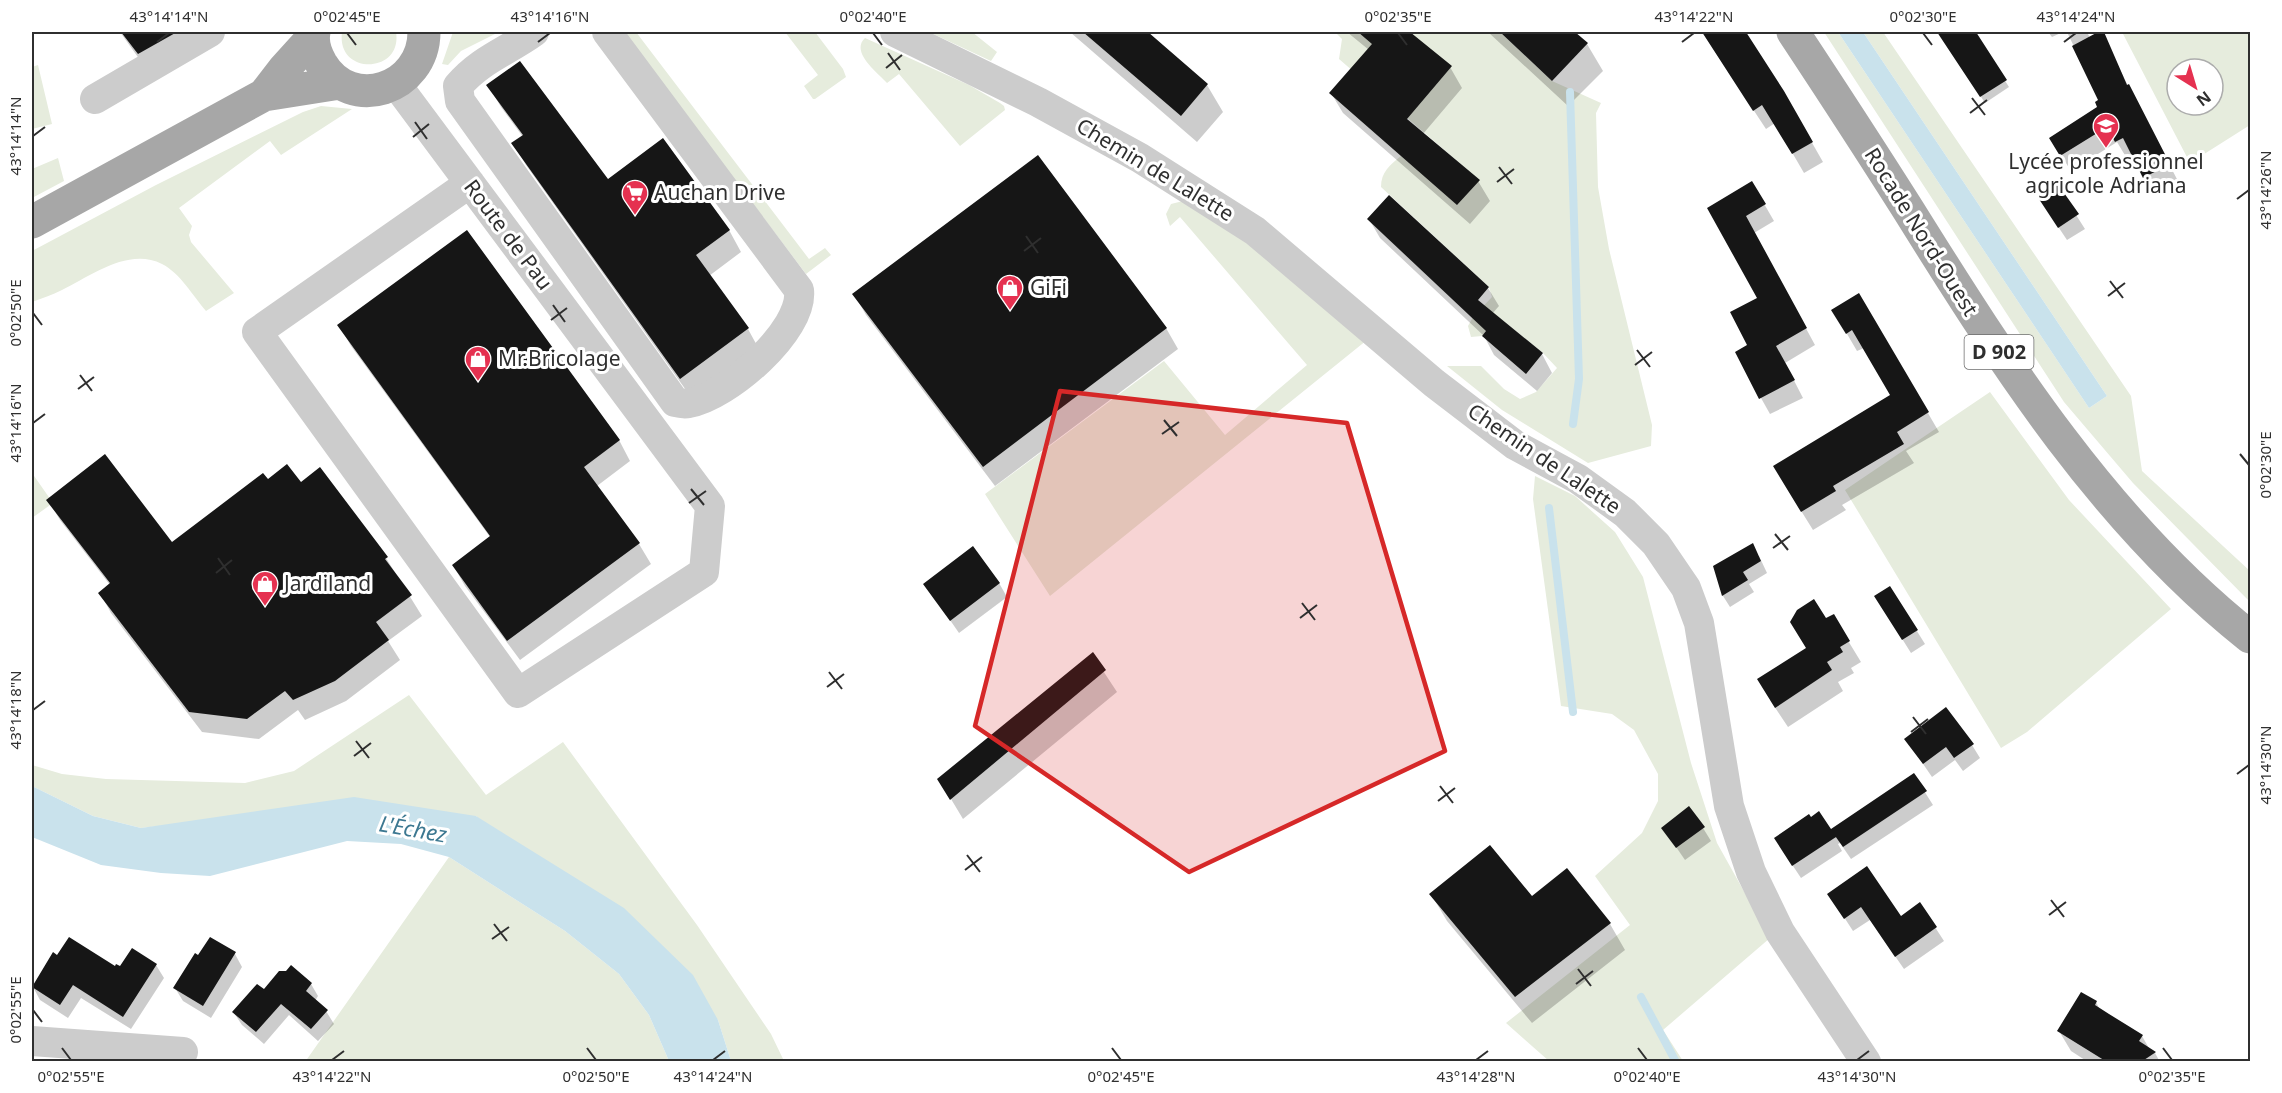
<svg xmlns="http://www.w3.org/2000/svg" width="2282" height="1093" viewBox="0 0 2282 1093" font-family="'Noto Sans',sans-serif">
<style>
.green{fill:#e6ecdd;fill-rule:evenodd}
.water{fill:#c9e2ec}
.shadow{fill:#0003}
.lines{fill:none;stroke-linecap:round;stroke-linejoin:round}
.stream{stroke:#c9e2ec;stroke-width:8}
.building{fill:#161616}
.minor{stroke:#ccc;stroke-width:30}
.major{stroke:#a7a7a7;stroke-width:33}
.marked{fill:#d62828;fill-opacity:0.2;stroke:#d62828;stroke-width:4.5;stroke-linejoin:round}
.ticks{fill:none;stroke:#2f2f2f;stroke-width:2}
.labels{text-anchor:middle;stroke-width:6;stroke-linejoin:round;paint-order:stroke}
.shield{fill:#fff;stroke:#6d6d6d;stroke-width:1.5}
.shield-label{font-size:20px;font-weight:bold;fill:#2f2f2f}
.poi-label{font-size:21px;fill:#2f2f2f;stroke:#fff;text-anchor:start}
.street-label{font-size:21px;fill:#2f2f2f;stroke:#fff}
.water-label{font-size:22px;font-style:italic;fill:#3c7891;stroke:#fff}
.neatline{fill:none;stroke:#2f2f2f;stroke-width:2}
.ticks-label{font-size:15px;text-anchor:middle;fill:#2f2f2f}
</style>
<rect width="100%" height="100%" fill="#fff"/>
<path class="green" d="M342,32H396C403,74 336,76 342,32Z
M453,32H499L461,51L448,65L442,64Z
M623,32H636L809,259L825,248L831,255L806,274Z
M785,32H815L843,69L846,77L815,99H813L804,86L818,75Z
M929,32H972L997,52L991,61Z
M1335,32H1500L1552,81L1601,103L1596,113L1598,187L1609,249L1652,425L1651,446L1588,463L1502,410L1447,366H1481L1504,389L1520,399L1536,392L1557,368L1543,353L1497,316L1482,336L1471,337L1468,326L1473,317L1492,297L1489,287L1381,187C1381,172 1390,165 1401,156L1479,180L1339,59L1342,39Z
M1824,32H1838L2089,408L2107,396L1863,32H1883L2131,396L2142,471L2250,571V602L2133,483L2064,402Z
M2122,32H2250V125L2190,163ZM2177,69H2213V105H2177Z
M865,38L969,85L1000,103L1004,106L1005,110L960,146L899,74L887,83C877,72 850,52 865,38Z
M38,65L52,124L32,129V67Z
M321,106L352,109L281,155L270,141L179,208L192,226L189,235L191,242L234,293L206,311C193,296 180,273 162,264C128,247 91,276 62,290C52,295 42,298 32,302V251L156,185L303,112Z
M58,158L64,181L32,198V169Z
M1183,201L1253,243L1367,340L1050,596L985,494L1164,361L1225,435L1307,365L1180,217L1170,226L1166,214L1171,204Z
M1990,392L2069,500L2171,609L2027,732L2001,748L1845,490Z
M32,473L53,503L32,518Z
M1535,476L1575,496L1615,532L1643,577L1691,763L1717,843L1770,938L1663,1030L1683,1061H1549L1506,1023L1630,925L1595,876L1642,833L1658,801V774L1634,730L1612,714L1561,706L1533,499Z
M409,695L486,795L563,742L697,925L771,1034L784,1061H731L718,1020L476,816L187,823L141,828L93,816L32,786V765L62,774L106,779L245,783L294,771Z
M449,857L565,931L619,974L649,1015L669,1061L305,1062Z"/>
<path class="water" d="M1838,32H1863L2107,396L2089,408Z
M32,786L93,816L141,828L354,797L476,816L624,908L693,975L718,1020L731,1061H669L649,1015L619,974L565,931L449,857L401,844L347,841L210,876L161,873L101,865L32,837Z"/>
<path class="shadow" d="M120,32H221L150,74Z
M1070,32H1146L1207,85L1223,112L1197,142Z
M1347,32H1407L1450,67L1462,88L1423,134L1478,181L1490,201L1470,224L1343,113L1331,93L1369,50Z
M1488,32H1573L1587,44L1603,71L1568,106Z
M1702,32H1744L1783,92L1823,162L1804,173L1775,123L1766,129Z
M1939,32H1974L2009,87L1985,103Z
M2048,32H2063L2052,37Z
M2067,32H2087L2090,38L2102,32L2128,86L2178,181L2154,193L2133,154L2126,157L2117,142L2071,171L2061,155L2099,108L2100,101Z
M488,85L607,181L729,230L741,252L709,276L748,329L760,351L693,400L526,165L513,143L523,137L501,107Z
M1752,183L1774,221L1754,233L1815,345L1785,363L1803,398L1770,414L1761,398L1749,346L1759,299L1709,209Z
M2057,185L2085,229L2067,240L2047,210Z
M1369,219L1488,288L1499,306L1492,314L1542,354L1552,373L1537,391L1494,355L1484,336L1380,238Z
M854,294L1166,328L1178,349L995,486L866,315Z
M1859,295L1939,432L1906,451L1914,463L1842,505L1846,510L1813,530L1785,485L1892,396L1864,348L1857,351L1833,310Z
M339,325L619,440L630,461L597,486L639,544L651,564L520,660L465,586L453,565L490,537L351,346Z
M267,481L301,484L386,558L422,616L388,641L400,660L346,701L305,720L298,710L259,739L202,732L111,613L100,593L110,585L60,520L48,500L172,544Z
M1759,556L1767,573L1749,584L1754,592L1730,607L1723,596L1714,567Z
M999,583L1007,597L959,633L925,584Z
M1890,588L1925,644L1911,653L1884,610Z
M1833,616L1861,662L1851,668L1854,673L1838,682L1843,691L1788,727L1770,700L1826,620Z
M1092,654L1117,692L963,819L939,779Z
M1906,739L1972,745L1980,758L1963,771L1955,760L1932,777Z
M1914,775L1933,805L1851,859L1840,843L1838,844L1842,851L1801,878L1783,851L1830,831Z
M1663,828H1703L1711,841L1685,860Z
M1431,894L1532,899L1610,924L1625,950L1532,1023L1447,921Z
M1829,894L1901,918L1920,904L1944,941L1904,969L1870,920L1853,931Z
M235,954L242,967L211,1018L183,1001L175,988L199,956Z
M156,965L164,978L131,1029L81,998L68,1018L40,1000L33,987L116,968Z
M311,984L318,996L315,1001L326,1011L334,1024L318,1041L289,1015L264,1044L242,1025L234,1013Z
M2096,1002L2100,1010L2142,1036L2150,1050L2155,1053L2160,1062H2088L2071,1051L2059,1031Z
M32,1060L55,1062H32Z"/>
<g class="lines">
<path class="stream" d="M1570,92L1579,379L1573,424
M1549,508L1573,712
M1641,997L1676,1062"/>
</g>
<path class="building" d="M121,32H177L138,54Z
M1083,32H1148L1208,84L1181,116Z
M1358,32H1410L1452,66L1407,119L1480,180L1457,205L1329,93L1372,44Z
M1500,32H1575L1588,43L1552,81Z
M1702,32H1746L1784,91L1813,142L1792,154L1762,105L1753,111Z
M1937,32H1976L2007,80L1980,97Z
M2098,32H2104L2127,85L2129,84L2170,164L2143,178L2123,138L2115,142L2107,127L2060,156L2049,138L2097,107L2095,102L2098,100L2072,46Z
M520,61L608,179L663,138L730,230L696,255L749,328L680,379L511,143L523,135L486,85Z
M1038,155L1167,328L983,467L852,294Z
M1752,181L1766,204L1746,216L1807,328L1776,346L1795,380L1759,399L1735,352L1747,345L1730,312L1757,298L1707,208Z
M2057,183L2079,214L2058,228L2037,196Z
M1389,195L1489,287L1478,300L1543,353L1526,374L1482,336L1486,331L1367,219Z
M467,230L620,440L584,467L640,543L507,641L452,565L490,536L337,325Z
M1859,293L1929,412L1897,432L1904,444L1833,486L1836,491L1801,512L1773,466L1890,395L1852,330L1846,334L1831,310Z
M105,454L172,542L263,473L268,479L287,464L301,482L320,467L388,557L385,559L412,595L376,622L389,640L335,681L293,700L285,691L247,719L189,712L98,593L110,583L46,500Z
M1753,543L1761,561L1743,572L1748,580L1722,596L1713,566Z
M973,546L1000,583L950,621L923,584Z
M1890,586L1918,630L1902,640L1874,596Z
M1814,599L1826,618L1834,614L1850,641L1840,647L1843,652L1827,662L1832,670L1775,708L1757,679L1806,648L1790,622L1797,610Z
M1093,652L1106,670L950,800L937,779Z
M1946,707L1974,744L1954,758L1946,747L1923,764L1904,739Z
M1914,773L1927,791L1843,847L1833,833L1836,837L1792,866L1774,838L1809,814L1811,817L1819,811L1831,829Z
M1689,806L1705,827L1676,848L1661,828Z
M1490,845L1532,896L1567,868L1611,923L1515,997L1429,894Z
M1867,866L1901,916L1920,902L1937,927L1895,957L1861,907L1844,919L1827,894Z
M69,937L115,966L116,964L120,966L132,948L157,964L123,1017L73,985L60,1005L32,987L53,952L57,955Z
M210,937L236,952L203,1006L173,988L195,953L198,955Z
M291,965L312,983L306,991L328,1010L311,1029L281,1004L256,1032L232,1012L257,984L264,989L279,971H286Z
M2081,992L2097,1001L2095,1005L2109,1014L2143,1035L2139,1041L2156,1052L2141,1062H2107L2057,1031Z"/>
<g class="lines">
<path class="minor" d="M534,32C508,51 481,59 458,86L460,101L675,402C679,403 684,404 689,403C726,397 804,331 799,290L607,32
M895,32L1038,102L1140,158L1255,231L1434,383L1515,445L1578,479L1625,513L1656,544L1686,588L1699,623L1729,806L1751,872L1780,932L1866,1062
M396,84L710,506L704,572L518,693L257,332L470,183
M95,99L210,32
M32,1041L183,1052"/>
<path class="major" d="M314,32C312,42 316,54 321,63C351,114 424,89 424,32
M1793,32C1832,91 1871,151 1909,211C2005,365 2106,523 2250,637
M264,95L284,69L313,37
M32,222L264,95L340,83"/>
</g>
<path class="marked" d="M1060,391L1347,423L1445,751L1189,872L975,726Z"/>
<path class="ticks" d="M347,33L356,45M873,33L882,45M1398,33L1407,45M1923,33L1932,45M157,42L169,33M538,42L550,33M1682,42L1694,33M2064,42L2076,33M888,53L900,70M886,68L902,55M1972,98L1985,115M1970,113L1987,100M415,122L427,139M33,136L45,127M413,137L429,124M1499,167L1512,184M1497,182L1514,169M2237,199L2249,190M1026,236L1038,253M1024,251L1041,238M2110,281L2123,298M2108,296L2125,283M553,305L565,322M33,313L42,325M551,320L567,308M1637,350L1650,367M1635,365L1652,352M80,375L92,391M78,389L94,377M1164,420L1177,436M33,423L45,414M1162,434L1179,422M2240,454L2249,465M691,489L704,505M689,503L706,491M1775,534L1788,550M1773,548L1790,536M218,558L230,575M216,573L232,560M1302,603L1315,620M1300,618L1317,605M829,672L842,689M827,687L844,674M33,710L45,701M1913,717L1926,734M1911,732L1928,719M356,741L369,758M354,756L371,743M2237,774L2249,765M1440,786L1453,803M1438,801L1455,788M967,855L980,872M965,870L982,857M2051,900L2064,917M2049,915L2066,902M494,924L507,941M492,939L509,927M1578,969L1591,986M1576,984L1593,971M33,1010L42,1022M62,1048L71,1060M587,1048L596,1060M1112,1048L1121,1060M1638,1048L1647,1060M2163,1048L2172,1060M332,1060L344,1051M713,1060L725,1051M1476,1060L1488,1051M1857,1060L1869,1051"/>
<defs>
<g id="school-pin" transform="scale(1.35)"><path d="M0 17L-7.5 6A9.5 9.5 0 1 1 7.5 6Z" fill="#e53150" stroke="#fff"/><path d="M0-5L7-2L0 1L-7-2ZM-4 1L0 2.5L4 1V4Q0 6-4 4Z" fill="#fff"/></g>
<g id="supermarket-pin" transform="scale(1.35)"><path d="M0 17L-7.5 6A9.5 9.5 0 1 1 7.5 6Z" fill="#e53150" stroke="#fff"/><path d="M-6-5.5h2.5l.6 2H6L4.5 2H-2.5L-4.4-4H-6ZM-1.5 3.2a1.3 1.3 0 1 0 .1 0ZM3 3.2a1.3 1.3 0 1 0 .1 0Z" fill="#fff"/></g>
<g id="shop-pin" transform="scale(1.35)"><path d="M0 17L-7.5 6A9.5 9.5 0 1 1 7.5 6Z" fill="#e53150" stroke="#fff"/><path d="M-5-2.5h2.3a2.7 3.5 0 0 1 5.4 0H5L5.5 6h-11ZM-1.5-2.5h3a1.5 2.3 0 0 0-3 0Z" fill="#fff"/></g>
</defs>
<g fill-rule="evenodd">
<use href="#school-pin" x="2106" y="126"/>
<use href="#supermarket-pin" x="635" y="193"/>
<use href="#shop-pin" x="1010" y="288"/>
<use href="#shop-pin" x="478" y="359"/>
<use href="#shop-pin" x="265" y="584"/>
</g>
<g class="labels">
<rect class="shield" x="1964.5" y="335" width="69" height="34" rx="4.5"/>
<g class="shield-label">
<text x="1999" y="359">D 902</text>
</g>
<g class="poi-label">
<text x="2106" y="169" text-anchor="middle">Lycée professionnel<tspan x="2106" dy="24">agricole Adriana</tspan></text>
<text x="654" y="200">Auchan Drive</text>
<text x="1030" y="295">GiFi</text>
<text x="498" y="366">Mr.Bricolage</text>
<text x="284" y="591">Jardiland</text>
</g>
<g class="street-label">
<text transform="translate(1155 170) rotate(31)" y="7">Chemin de Lalette</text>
<text transform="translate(1921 232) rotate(58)" y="7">Rocade Nord-Ouest</text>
<text transform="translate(508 235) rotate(53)" y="7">Route de Pau</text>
<text transform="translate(1544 459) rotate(34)" y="7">Chemin de Lalette</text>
</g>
<g class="water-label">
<text transform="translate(413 829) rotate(10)" y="8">L'Échez</text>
</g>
</g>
<rect width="2282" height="1093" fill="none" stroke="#ffffff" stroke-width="66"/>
<g transform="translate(2195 87) rotate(143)"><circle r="28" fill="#ffffff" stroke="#acacac" stroke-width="1.5"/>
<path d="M0-4.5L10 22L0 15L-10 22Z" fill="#e53150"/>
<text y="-9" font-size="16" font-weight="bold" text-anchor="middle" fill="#2f2f2f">N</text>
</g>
<rect x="33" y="33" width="2216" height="1027" class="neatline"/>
<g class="ticks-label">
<text x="169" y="22">43°14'14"N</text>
<text x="347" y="22">0°02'45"E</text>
<text x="550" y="22">43°14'16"N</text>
<text x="873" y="22">0°02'40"E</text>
<text x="1398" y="22">0°02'35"E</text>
<text x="1694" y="22">43°14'22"N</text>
<text x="1923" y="22">0°02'30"E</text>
<text x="2076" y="22">43°14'24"N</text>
<text transform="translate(16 136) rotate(-90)" y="5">43°14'14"N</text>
<text transform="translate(2266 190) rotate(-90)" y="5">43°14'26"N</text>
<text transform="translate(16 313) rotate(-90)" y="5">0°02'50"E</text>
<text transform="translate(16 423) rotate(-90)" y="5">43°14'16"N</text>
<text transform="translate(2266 465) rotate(-90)" y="5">0°02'30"E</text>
<text transform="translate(16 710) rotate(-90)" y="5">43°14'18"N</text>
<text transform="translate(2266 765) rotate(-90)" y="5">43°14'30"N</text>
<text transform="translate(16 1010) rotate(-90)" y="5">0°02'55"E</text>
<text x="71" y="1082">0°02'55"E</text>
<text x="332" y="1082">43°14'22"N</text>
<text x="596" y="1082">0°02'50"E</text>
<text x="713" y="1082">43°14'24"N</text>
<text x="1121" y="1082">0°02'45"E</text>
<text x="1476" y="1082">43°14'28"N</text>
<text x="1647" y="1082">0°02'40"E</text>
<text x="1857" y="1082">43°14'30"N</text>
<text x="2172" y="1082">0°02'35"E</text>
</g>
</svg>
